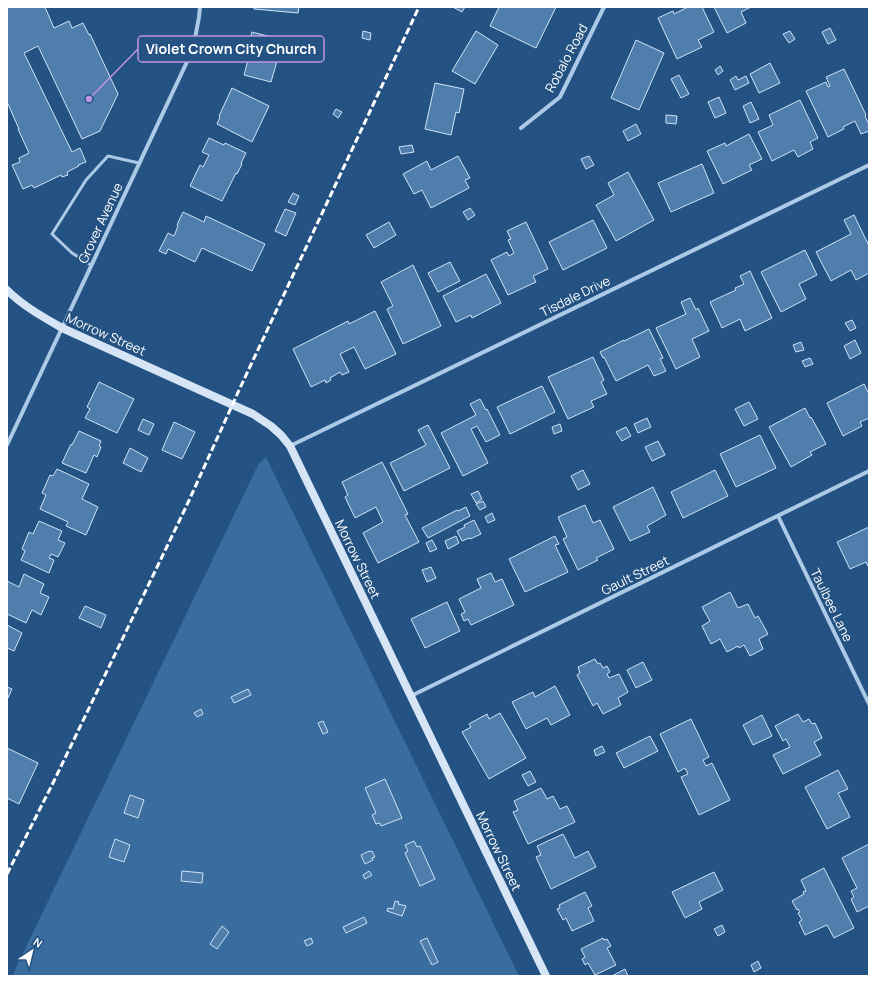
<svg xmlns="http://www.w3.org/2000/svg" width="876" height="983" viewBox="0 0 876 983" font-family="Manrope,sans-serif">
<style>
.green{fill:#396c9f}
.building{fill:#507eac;stroke:#cfe3f6}
.lines{fill:none;stroke-linecap:round;stroke-linejoin:round}
.lane{stroke:#accae7;stroke-width:3}
.street{stroke:#accae7;stroke-width:4}
.secondary{stroke:#d6e5f6;stroke-width:8}
.rail{stroke:#fff;stroke-width:3;stroke-dasharray:7 3;stroke-linecap:butt}
.labels{text-anchor:middle;stroke-width:4;stroke-linejoin:round;paint-order:stroke}
.street-label{font-size:13px;fill:#fff;stroke:#245282}
.leader{fill:none;stroke:#bd96df;stroke-width:1.5}
.callout-dot{fill:#bd96df;stroke:#245282;stroke-width:1.5}
.callout{fill:#245282;stroke:#bd96df;stroke-width:1.5}
.callout-label{font-size:14px;text-anchor:middle;font-weight:bold;fill:#fff}
</style>
<rect width="100%" height="100%" fill="#245282"/>
<path class="green" d="M266,457L519,976H12L258,465Z"/>
<path class="building" d="M7,7H45L54,28L69,21L72,28L83,23L89,35L90,34L118,94L100,131L82,139L38,46L24,53L72,152L80,148L86,162L78,165L79,166L67,172L68,175L62,177L61,175L34,188L32,185L23,189L12,165L20,162L19,158L29,153L18,129H19L8,104H7Z
M254,7H299L298,13L254,9Z
M453,7H465L462,12Z
M499,7H556L536,48L490,26Z
M688,7H702L714,32L698,40L702,47L677,59L658,18L673,11L674,14Z
M714,7H751L741,12L746,23L727,33Z
M830,28L836,40L828,44L822,32Z
M363,31L371,33L370,40L362,38Z
M476,31L498,45L475,84L452,71Z
M790,31L795,39L789,43L783,34Z
M252,32L283,40L271,82L244,75L248,60H245Z
M636,40L664,53L639,110L611,98Z
M770,63L780,83L759,93L750,74Z
M720,66L723,71L718,75L715,70Z
M844,69L866,115L865,116L869,125V131L861,134L855,121L843,127L844,129L828,137L806,91L826,82L828,87L830,86L826,77Z
M679,75L689,94L681,98L671,79Z
M736,76L738,80L746,76L749,83L735,90L730,80Z
M435,83L464,89L459,113L456,112L451,135L425,129Z
M232,88L269,106L252,142L217,124L220,117L219,116Z
M719,97L726,113L715,118L708,102Z
M800,100L818,138L810,142L813,149L798,157L794,150L772,161L758,132L773,125L769,115Z
M751,102L759,119L750,123L743,106Z
M336,109L342,112L338,118L333,114Z
M666,115L677,116L676,124L666,123Z
M636,124L641,134L628,141L623,131Z
M749,134L762,159L749,165L752,170L723,184L707,151L725,143L726,146Z
M209,138L224,145L225,143L246,153L241,163L242,164L237,174L236,173L222,201L190,186L200,165L203,167L209,155L202,152Z
M412,145L414,152L401,154L399,147Z
M458,156L470,178L465,180L469,188L431,208L422,190L414,194L403,174L427,161L431,170Z
M589,156L594,165L586,169L581,159Z
M702,164L714,193L671,212L658,183Z
M628,172L654,220L616,241L596,205L614,195L608,183Z
M293,193L299,196L295,205L288,202Z
M470,208L475,215L468,220L463,212Z
M285,209L296,213L286,236L275,231Z
M183,212L204,222L206,216L265,244L252,271L202,248L195,262L168,249L166,254L159,251L168,233L174,236L178,226L177,225Z
M854,215L869,246V273L856,280L851,270L831,281L816,252L851,234L844,220Z
M593,220L607,248L563,270L549,242Z
M389,222L396,235L374,248L366,235Z
M526,222L548,269L533,276L536,282L508,295L491,260L507,252L509,256L514,253L508,240L511,239L507,231Z
M805,250L817,275L799,284L806,299L781,312L761,272Z
M450,262L460,281L438,292L428,273Z
M413,265L441,326L403,344L387,309L393,306L381,282Z
M750,271L772,318L745,331L740,319L722,328L710,302L736,290L735,288L744,284L740,276Z
M486,274L501,303L472,318L471,315L456,322L443,296Z
M690,298L696,310L698,308L709,331L692,339L700,357L676,369L656,328L686,314L681,302Z
M375,311L396,354L365,369L354,347L340,354L349,372L342,375L340,372L330,378L331,380L326,383L325,380L311,387L293,349L348,321L349,324Z
M852,320L856,328L850,331L845,323Z
M649,329L663,358L660,359L666,371L654,376L648,365L616,381L604,357L603,358L600,352L624,340V341Z
M855,340L861,353L850,359L844,346Z
M801,342L804,350L796,352L793,345Z
M593,357L604,380L601,382L607,394L591,401L594,407L568,419L548,377Z
M810,358L813,364L805,367L802,361Z
M99,382L134,399L117,433L85,418L90,409L87,407Z
M864,384L869,394V418L860,422L862,426L843,436L827,403Z
M542,386L555,412L510,434L497,407Z
M480,399L486,410L487,409L500,435L486,442L477,426L471,429L488,463L463,476L441,433L476,415L470,404Z
M749,402L758,419L744,426L735,409Z
M805,408L810,418L811,417L826,444L810,452L812,455L791,467L769,427Z
M647,418L651,427L638,433L634,424Z
M143,419L154,424L149,435L138,430Z
M174,422L195,432L182,459L162,450Z
M560,424L562,431L554,434L552,427Z
M428,425L450,468L404,491L390,463L426,445L418,430Z
M626,427L631,436L622,441L616,432Z
M79,431L101,441L99,446L101,447L97,457L94,455L86,473L62,463L71,444L72,445Z
M760,435L776,468L736,487L720,454Z
M658,441L665,455L652,461L645,447Z
M130,448L148,458L141,472L123,463Z
M382,462L408,514L405,515L419,542L378,563L363,533L383,522L376,507L355,518L345,497L348,495L342,482Z
M57,469L89,484L82,499L98,507L86,535L66,526L68,522L40,509L46,495L42,493L50,475L53,476Z
M583,470L590,484L578,490L571,476Z
M715,470L728,496L683,518L671,492Z
M653,487L666,515L647,526L650,532L630,541L613,507Z
M478,491L482,499L476,503L471,494Z
M483,501L486,507L480,510L476,504Z
M585,505L593,523L600,520L614,549L596,558L598,560L578,570L563,539L567,537L558,517Z
M466,507L470,516L428,538L422,528L457,510L458,511Z
M492,513L495,520L488,523L485,517Z
M474,520L481,534L470,539L469,538L462,541L457,531L465,527L464,525Z
M39,521L62,531L58,540L65,543L58,557L51,554L49,558L54,560L49,573L21,560L25,551L22,549L29,532L33,534Z
M869,527V568L866,562L850,569L837,542Z
M456,536L459,543L448,549L445,541Z
M555,536L559,544L555,545L568,572L525,592L509,559Z
M432,540L437,549L430,552L426,543Z
M431,567L436,578L427,582L422,570Z
M491,573L495,582L502,579L514,605L471,625L468,619L464,621L461,614L465,612L459,599L481,588L477,579Z
M24,574L44,584L40,593L49,597L41,615L32,610L26,623L7,614V581L19,587Z
M730,592L738,608L748,604L755,618L758,616L768,634L759,639L763,649L750,656L744,645L739,648L738,646L727,652L720,639L711,644L702,626L710,621L702,607Z
M447,602L460,631L425,648L411,619Z
M85,606L106,615L101,628L79,618Z
M7,625L22,633L14,651L7,648V649Z
M595,659L598,664L600,663L603,668L607,666L610,672L607,674L609,678L619,674L628,692L618,698L621,705L603,714L597,703L593,706L577,675L580,673L578,667Z
M643,662L652,680L636,688L627,670Z
M555,686L570,715L551,725L547,718L526,729L512,702L533,692L535,697Z
M7,687L12,689L7,700Z
M248,689L251,695L234,703L231,697Z
M201,709L203,714L197,717L194,713Z
M500,713L526,758L489,779L462,732L471,727L469,724L487,714L489,719Z
M798,714L803,722L809,719L812,724L815,723L822,738L814,742L821,755L783,774L773,755L790,747L786,739L783,741L775,726Z
M762,715L772,736L753,745L743,725Z
M691,719L709,757L703,760L706,766L712,763L730,800L699,815L681,777L688,774L685,768L678,772L660,734Z
M323,721L328,732L323,734L318,723Z
M650,736L658,751L624,768L616,753Z
M602,746L605,752L596,756L594,750Z
M7,748L38,763L19,804L7,798Z
M838,770L848,789L838,793L850,817L827,829L805,787Z
M530,771L536,782L528,786L522,775Z
M385,779L402,818L381,826L380,823L376,824L372,815L376,813L365,788Z
M541,788L547,799L553,796L560,809L567,806L575,822L528,844L513,812L518,810L514,801Z
M130,795L144,800L138,818L124,813Z
M563,834L575,858L588,851L596,867L551,889L536,857L541,855L537,846Z
M115,839L130,845L124,862L109,857Z
M414,841L417,847L420,846L435,879L420,886L405,853L408,851L405,845Z
M869,844V906L857,912L851,899L854,897L851,891L857,888L842,858Z
M369,851L370,852L372,851L375,857L372,858L373,860L365,864L361,855Z
M824,868L854,928L834,938L827,925L805,935L799,922L802,920L798,913L800,912L798,909L797,910L792,901L804,894L803,892L806,891L801,880Z
M182,871L203,873L202,883L181,881Z
M369,871L372,875L365,879L363,875Z
M714,872L723,890L699,902L702,909L685,918L672,892Z
M585,892L592,906L588,908L594,921L572,931L566,918L563,920L557,909L560,908L559,905Z
M395,901L399,902L398,904L406,906L402,916L387,911L388,908L393,909Z
M364,917L367,923L346,933L343,927Z
M722,925L725,932L718,936L714,929Z
M222,926L229,932L217,949L210,944Z
M311,938L313,943L307,946L304,941Z
M427,938L438,962L432,965L420,941Z
M603,938L604,940L607,939L611,946L607,948L616,965L595,975L588,963L585,965L582,959L585,957L581,949Z
M758,961L761,968L754,972L751,965Z
M625,969L628,976H612Z"/>
<g class="lines">
<path class="lane" d="M91,265L72,253L52,234L86,180L108,156L139,163"/>
<path class="street" d="M521,128L560,97L604,7
M7,445L193,49L199,17L200,7
M290,446L869,165
M778,516L869,704
M411,696L869,471"/>
<path class="secondary" d="M7,290C23,306 43,317 62,328L253,414L271,426L281,435L290,446L546,976"/>
<path class="rail" d="M7,874L53,783L186,507L240,388L419,7"/>
</g>
<g class="labels">
<g class="street-label">
<text transform="translate(566 58) rotate(-62)" y="5">Robalo Road</text>
<text transform="translate(100 223) rotate(-65)" y="5">Grover Avenue</text>
<text transform="translate(575 296) rotate(-26)" y="5">Tisdale Drive</text>
<text transform="translate(106 334) rotate(24)" y="5">Morrow Street</text>
<text transform="translate(358 559) rotate(64)" y="5">Morrow Street</text>
<text transform="translate(635 575) rotate(-26)" y="5">Gault Street</text>
<text transform="translate(832 605) rotate(64)" y="5">Taulbee Lane</text>
<text transform="translate(499 851) rotate(64)" y="5">Morrow Street</text>
</g>
</g>
<path class="leader" d="M89 99L138 49"/>
<circle class="callout-dot" cx="89" cy="99" r="4"/>
<rect class="callout" x="138" y="36" width="186" height="26" rx="4"/>
<g class="callout-label">
<text x="231" y="54">Violet Crown City Church</text>
</g>
<rect width="876" height="983" fill="none" stroke="#ffffff" stroke-width="16"/>
<g transform="translate(32 951) rotate(35)" stroke="#245282" stroke-width="3" paint-order="stroke">
<path d="M0-3L7 15L0 10L-7 15Z" fill="#ffffff"/>
<text y="-6" font-size="11" font-weight="bold" text-anchor="middle" fill="#ffffff">N</text>
</g>
</svg>
